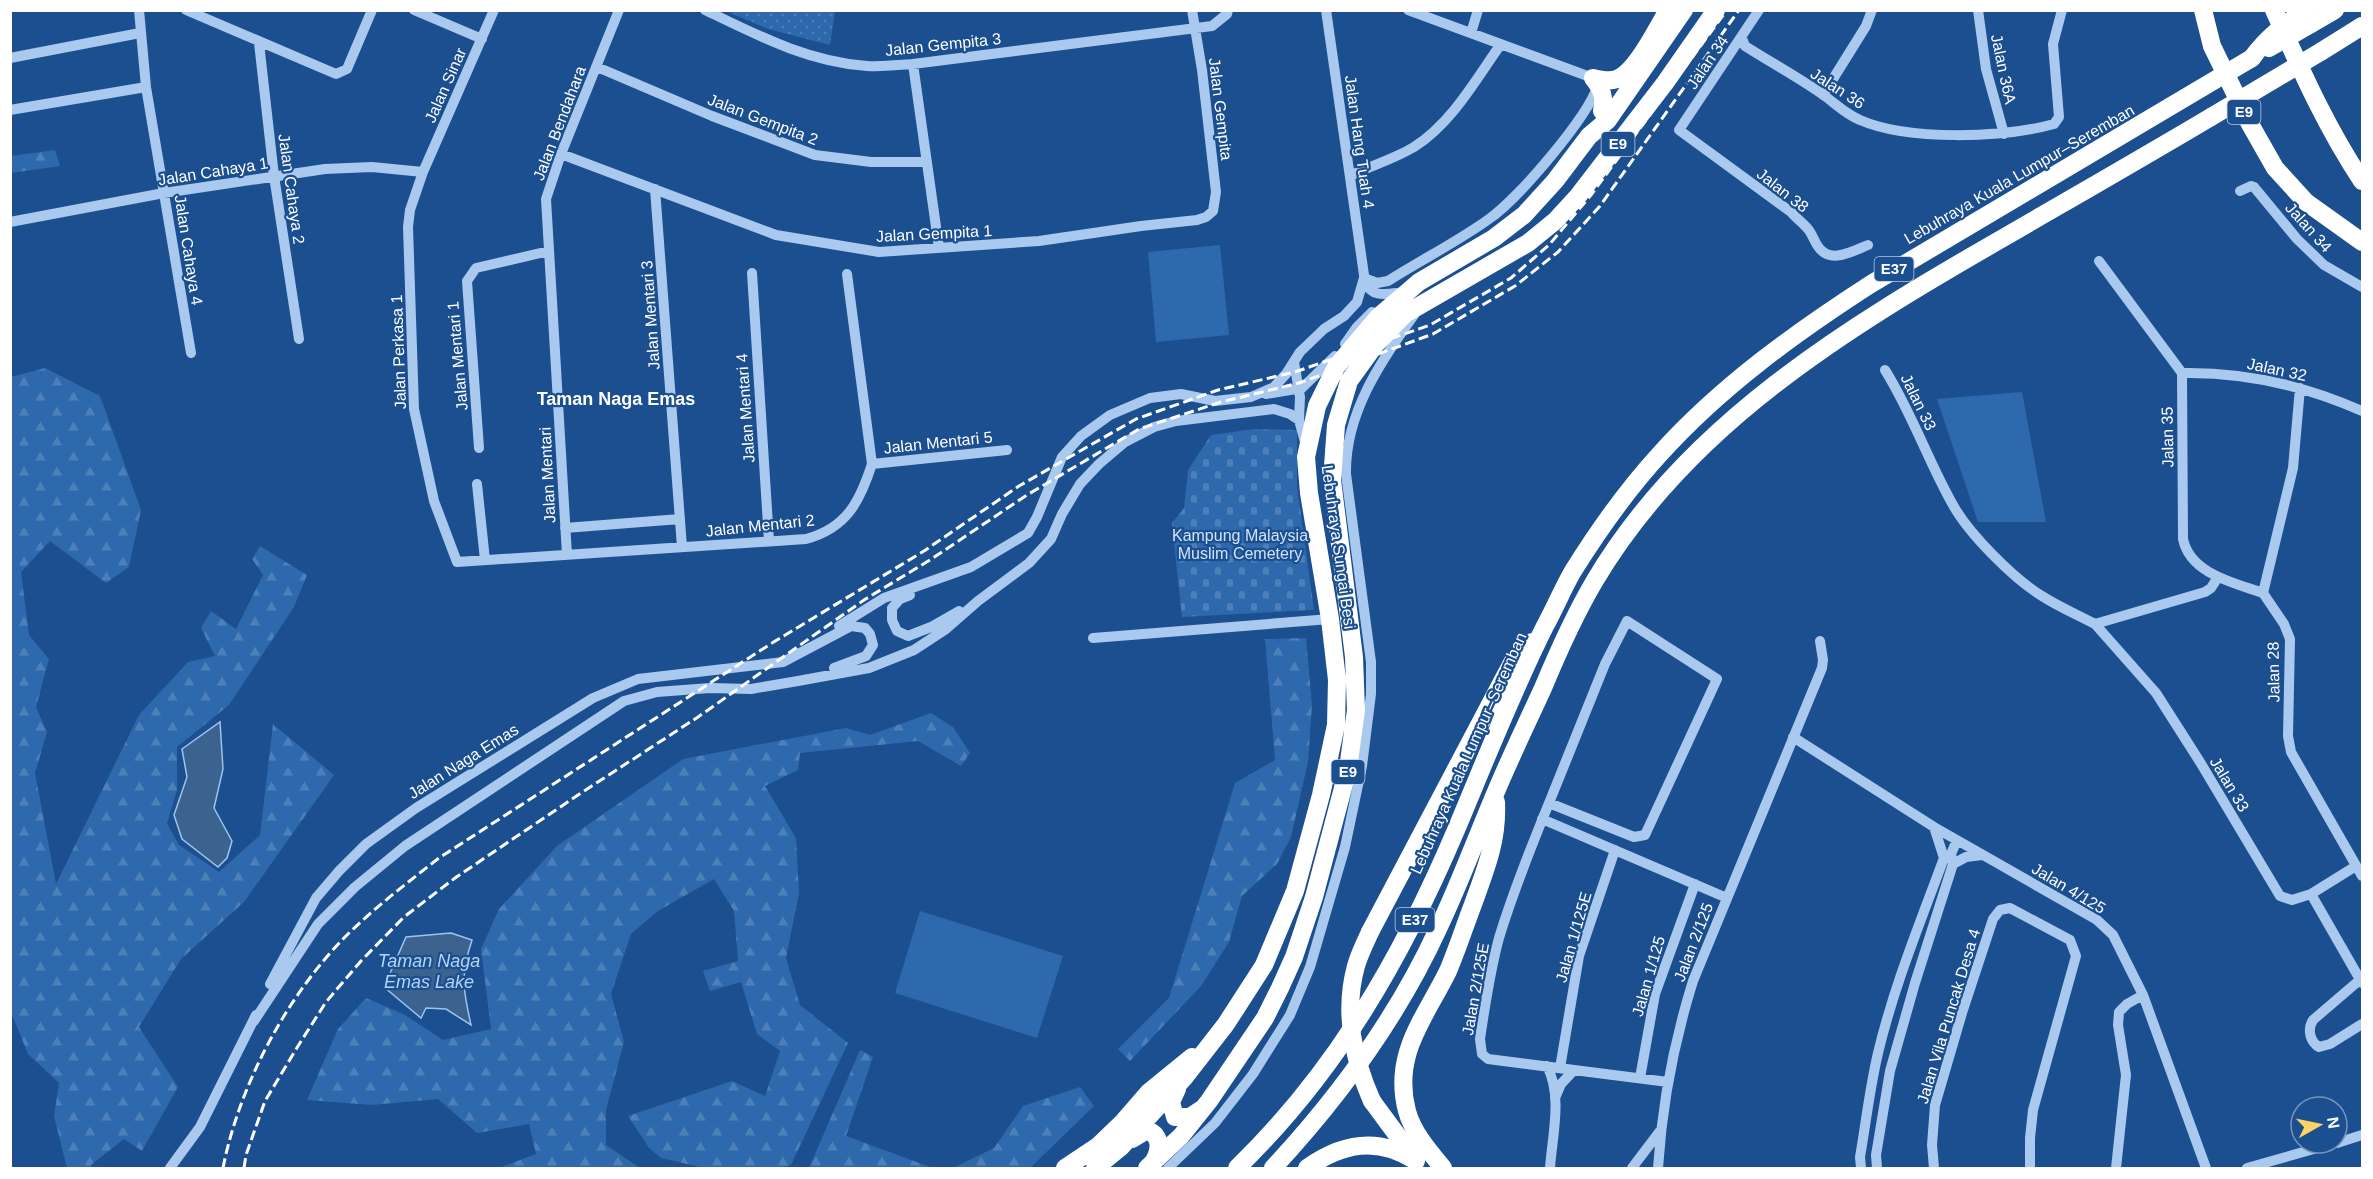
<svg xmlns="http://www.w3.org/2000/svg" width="2373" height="1179" viewBox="0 0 2373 1179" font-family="Arial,sans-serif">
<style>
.green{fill:url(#green-dots)}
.forest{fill:url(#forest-firs)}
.cemetery{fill:url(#cemetery-stones)}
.pitch{fill:#2e69ad}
.water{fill:#3c6290;stroke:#9cc4f0;stroke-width:1.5}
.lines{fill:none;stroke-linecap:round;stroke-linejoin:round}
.minor{stroke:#a9c9ee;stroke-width:10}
.highway{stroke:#fff;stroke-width:18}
.rail{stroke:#fff;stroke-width:3;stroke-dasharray:10 4.5;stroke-linecap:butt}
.highway-bridge{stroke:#fff;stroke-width:18}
.labels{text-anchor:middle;stroke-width:4.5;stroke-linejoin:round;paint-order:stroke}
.shield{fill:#1b4f8f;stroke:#bbcadd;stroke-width:1.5}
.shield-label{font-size:15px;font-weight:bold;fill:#fff}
.street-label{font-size:16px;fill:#fff;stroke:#1b4f8f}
.park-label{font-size:16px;fill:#cfe3fa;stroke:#1b4f8f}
.neighbourhood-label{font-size:18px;font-weight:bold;fill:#fff;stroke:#1b4f8f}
.water-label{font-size:18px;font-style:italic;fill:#b5d3f5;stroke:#1b4f8f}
</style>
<defs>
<pattern id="green-dots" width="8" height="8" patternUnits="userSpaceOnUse" patternTransform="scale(1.5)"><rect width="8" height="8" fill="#2e69ad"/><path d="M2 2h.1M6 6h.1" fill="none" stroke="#4d80b9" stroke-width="1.8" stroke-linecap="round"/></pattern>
<pattern id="forest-firs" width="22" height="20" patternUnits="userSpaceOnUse" patternTransform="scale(1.5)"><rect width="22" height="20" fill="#2e69ad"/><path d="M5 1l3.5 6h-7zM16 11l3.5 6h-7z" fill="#4d80b9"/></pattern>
<pattern id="cemetery-stones" width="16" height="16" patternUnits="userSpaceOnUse" patternTransform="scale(1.5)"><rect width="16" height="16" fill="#2e69ad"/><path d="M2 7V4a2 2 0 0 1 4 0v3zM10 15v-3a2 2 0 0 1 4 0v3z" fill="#4d80b9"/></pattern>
</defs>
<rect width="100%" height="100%" fill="#1b4f8f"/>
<path class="green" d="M726,11H835L830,45L768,29Z"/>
<path class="forest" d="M55,150L60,166L11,173V156Z
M45,368L100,396L141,510L129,567L106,583L50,541L21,572L29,635L49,659L36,707L47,732L35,773L56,884L139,715L188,662L215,656L201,628L211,611L236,629L263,575L252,559L260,546L307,575L294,607L229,705L177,747V790L167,823L179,845L219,872L260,835L273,724L334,775L244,902L181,959L139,1027L178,1087L142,1151L124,1139L91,1165L92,1168H67L54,1116L59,1083L28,1054L11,1012V377Z
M1306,638L1312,705L1308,762L1291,837L1277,864L1242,896L1229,942L1201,986L1130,1061L1118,1049L1169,998L1235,783L1275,760L1265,639Z
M931,713L953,727L970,753L961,766L918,741L800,753L798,770L765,786L796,838L799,893L786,958L800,1005L848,1043L791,1165L781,1168H705L661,1158L649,1148L628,1116L732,1081L765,1096L780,1051L757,1034L741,982L710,991L703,971L738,961L734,911L714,879L658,911L631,934L611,994L624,1042L606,1110V1145L640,1168H499L536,1154L529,1124L477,1133L438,1099L372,1105L307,1100L338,1029L366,998L405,1015L443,1040L491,1029L481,949L499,909L557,846L683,759L846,728L870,735Z
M860,1050L873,1057L846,1136L933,1168H809Z
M1080,1087L1094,1106L1030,1168H953L994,1148L1023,1106Z"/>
<path class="cemetery" d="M1254,429L1297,430V486L1314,610L1182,617L1172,523L1184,508L1188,470L1211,435Z"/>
<path class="pitch" d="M1220,245L1229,335L1156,342L1148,252Z
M2022,392L2046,522H1978L1937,399Z
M920,911L1063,956L1037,1038L895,993Z"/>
<path class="water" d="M220,722L223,769L214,808L232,841L227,858L218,867L182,839L174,815L187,777L182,749Z
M451,933L472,940C460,976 463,989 471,1025L446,1009L426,1008L421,1018L384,987L406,937Z"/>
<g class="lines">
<path class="minor" d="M139,10L146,87L191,353
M186,10L336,74L347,69L372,10
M414,10L482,39
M494,10L423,172L410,210L408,227L414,409L434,501L457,562L806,539C847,528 860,501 872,464L847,274
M705,10C757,35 808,62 867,66C882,67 898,65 913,64L1212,26L1227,14L1228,10
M1326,10L1365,282C1371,296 1383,295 1396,293
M1408,10L1593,78
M1759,10L1679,130L1791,212C1796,218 1803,223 1808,229C1812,234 1814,240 1817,245C1829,265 1851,252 1868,245
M1978,10L1986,69L2004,134
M1471,33L1478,10
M1742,38L1745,46C1770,62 1798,77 1822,94C1835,103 1845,114 1860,120C1908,141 2003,138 2054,124L2059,117L2053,44L2062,10
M259,43L274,176L299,339
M10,58L140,33
M913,64L939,248
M597,67L712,116L815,155L871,162H927
M1823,95L1866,26L1872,10
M10,110L146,87
M561,154L776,235L879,252L1039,241L1141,226L1197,220L1206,217L1213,211L1216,192L1202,70L1192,10
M1350,176C1370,166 1394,159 1414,147C1452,123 1476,79 1501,44
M655,189L682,547
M2240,191L2251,186L2254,187L2297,239L2324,265L2362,287
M10,222L164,193L325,169L372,167L423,172
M2099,261L2182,373L2183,539C2190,574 2235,583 2263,593
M752,273L769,541
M1364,278L1377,283L1388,281C1421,260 1457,242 1489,219C1518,199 1588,117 1598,85
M1345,344L1357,327L1372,312
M1294,362L1300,397L1299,420L1305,442
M1885,370C1912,413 1928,461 1953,505C1969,534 2014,579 2042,596C2059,607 2078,615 2095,624L2205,592L2211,588L2218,577
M2182,373C2244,372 2306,386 2362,411
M1266,394L1302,388L1335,356
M479,448L467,281L476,268L549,251
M872,464L1007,450
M477,484L485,560
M565,528L680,519
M567,555L546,199L561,154L619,10
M2263,593L2284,624L2290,639L2288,736L2291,752L2362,876
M2263,593L2293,468L2300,388
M910,595L900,599L892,608V620L897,631L908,636L931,627L959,611
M2095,624L2156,693L2200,762L2280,896L2292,900L2311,894L2356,866
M839,626L884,598L971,567L1028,533L1037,517L1062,457L1081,436L1110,415L1150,398L1181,394L1215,401L1251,397L1274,387L1286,374L1300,352L1324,329L1344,316L1357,302L1364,278
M1093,638L1330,619
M1793,737L1934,827L2097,920L2113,935L2143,995L2206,1168
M1549,803L1634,837L1645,835L1717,679L1627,621L1605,664L1549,803C1531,847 1513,892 1499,938C1490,971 1485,1005 1480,1039L1482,1054L1488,1059L1668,1082
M1542,819L1727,898
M1934,827L1944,858
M1953,864L1966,857L1982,855
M2311,894L2362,983
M2362,978L2313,1020C2308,1028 2309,1038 2316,1045L2319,1047L2330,1044L2362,1024
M270,984L316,898L339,871L366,844L416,808L593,698L638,679L783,662L851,626L865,628L870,634L873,645L866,656L834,668
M254,1021L318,924L355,887L405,846L624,701L657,692L710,688L751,689L798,681L869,668L914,650L946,629L978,601L1029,563L1051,539L1062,514L1080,484L1099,464L1125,442L1154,427L1176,421L1274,409L1290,414L1299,420
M1547,1066C1563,1096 1552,1137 1550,1168
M1560,1068L1579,956L1615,850
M1640,1078L1655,994L1695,884
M1555,1098L1561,1084L1574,1070
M2337,1143L2362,1135
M170,1168L200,1127L256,1015
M1168,1168L1215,1123L1253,1074L1290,1015L1310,967L1345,847L1362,766L1371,694V662L1346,474C1345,414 1380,362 1414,315
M1632,1168L1660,1131
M1658,1168C1662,1104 1674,1042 1693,981L1822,668L1823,660L1820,641
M1861,1168L1860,1157C1866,1122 1870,1087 1878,1053C1894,986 1920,923 1944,858L1951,854
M1877,1168L1876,1155L1890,1071L1915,983L1953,864L1951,854L1957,840
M1934,1168L1932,1145L1935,1105L1962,1013L1993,919L2000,910L2010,908L2070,940L2076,956L2033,1110L2030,1138V1168
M2116,1168L2126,1075L2118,1025L2119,1012L2127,1004L2143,995
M2247,1168L2335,1143"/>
<path class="highway" d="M2274,10C2301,70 2326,127 2362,181
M2311,24L2335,10
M2322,51L2362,26
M1593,78C1601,80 1609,82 1617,79C1636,72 1657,28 1668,10
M1593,78C1602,89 1605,97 1602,111
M2306,202L2362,242
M1370,932L1513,661L1532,642
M1177,1089L1171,1102L1175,1117H1190L1202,1109
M1372,1101L1414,1158
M1132,1139L1147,1130C1163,1136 1160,1152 1152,1164
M1065,1168L1098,1146L1123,1122L1149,1092L1192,1057
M1095,1168L1121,1147L1184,1078L1226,1024L1264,965L1295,891L1321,795L1336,725L1337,680L1330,619L1309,493L1306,457L1317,406L1336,367L1378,317L1419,282L1494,238L1524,215L1555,181L1589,136L1608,120L1684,10
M1147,1168L1181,1136L1209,1101L1265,1018L1280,988L1294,957L1314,897L1348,769L1356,710L1354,657L1332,480L1336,425L1349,381L1375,345L1405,314L1528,243L1555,221L1578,196L1665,83L1716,10
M1237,1168C1337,1071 1402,957 1456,830C1485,761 1512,692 1545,626C1555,608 1563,588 1573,571C1598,531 1627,490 1659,455C1720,387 1795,333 1871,284L2252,58
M1273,1168C1339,1097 1397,1018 1438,929C1459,885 1476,839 1495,794C1510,758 1527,723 1543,688C1558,652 1574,616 1594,582C1687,424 1848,327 2003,238C2072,198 2142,158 2211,117
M1307,1168C1342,1143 1378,1136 1416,1161
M1443,1168C1429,1151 1413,1133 1407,1111C1392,1054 1425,1018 1448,971C1457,950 1464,928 1472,907C1485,871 1498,841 1496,802"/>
<path class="rail" d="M223,1168C239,1086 286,997 345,937C374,908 407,883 439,858L772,643L924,551L1019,486L1136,419L1218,390L1295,372L1430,325L1511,278L1549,245L1591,195L1727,10
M244,1168L246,1155L265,1101L298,1046L326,1002L361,961L404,917L455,878L581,793L698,717L864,600L930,560L1027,495L1139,429L1221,402L1299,383L1433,334L1515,286L1558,252L1600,206L1739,10"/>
<path class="highway-bridge" d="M2203,10L2212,46L2250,124L2275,168L2306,202
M2269,48L2311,24
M2252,58C2267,37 2284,25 2305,10
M2211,117L2322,51
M1370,932C1365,943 1359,955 1356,966C1343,1013 1353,1058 1372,1101"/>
</g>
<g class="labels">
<g class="shield">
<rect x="2227.5" y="100" width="33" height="24" rx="4.5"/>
<rect x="1601.5" y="132" width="33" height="24" rx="4.5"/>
<rect x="1874.5" y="257" width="39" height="24" rx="4.5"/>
<rect x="1331.5" y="760" width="33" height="24" rx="4.5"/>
<rect x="1395.5" y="908" width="39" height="24" rx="4.5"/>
</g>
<g class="shield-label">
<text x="2244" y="117">E9</text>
<text x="1618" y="149">E9</text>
<text x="1894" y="274">E37</text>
<text x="1348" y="777">E9</text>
<text x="1415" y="925">E37</text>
</g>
<g class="street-label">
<text transform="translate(943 44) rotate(-6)" y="6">Jalan Gempita 3</text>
<text transform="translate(1707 62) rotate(-56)" y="6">Jalan 34</text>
<text transform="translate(2004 69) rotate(78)" y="6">Jalan 36A</text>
<text transform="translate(445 85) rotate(-66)" y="6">Jalan Sinar</text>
<text transform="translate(1838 88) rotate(33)" y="6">Jalan 36</text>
<text transform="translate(1221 109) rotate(83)" y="6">Jalan Gempita</text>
<text transform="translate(763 119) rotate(21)" y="6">Jalan Gempita 2</text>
<text transform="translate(559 123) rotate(-69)" y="6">Jalan Bendahara</text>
<text transform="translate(1360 142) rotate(82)" y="6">Jalan Hang Tuah 4</text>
<text transform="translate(213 171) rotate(-9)" y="6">Jalan Cahaya 1</text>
<text transform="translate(2019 174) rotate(-30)" y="6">Lebuhraya Kuala Lumpur–Seremban</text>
<text transform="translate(292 189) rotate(82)" y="6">Jalan Cahaya 2</text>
<text transform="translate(1783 190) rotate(38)" y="6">Jalan 38</text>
<text transform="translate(2309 227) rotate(48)" y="6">Jalan 34</text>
<text transform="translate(934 233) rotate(-3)" y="6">Jalan Gempita 1</text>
<text transform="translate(189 250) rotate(81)" y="6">Jalan Cahaya 4</text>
<text transform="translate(650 315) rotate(-94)" y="6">Jalan Mentari 3</text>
<text transform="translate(398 352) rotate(-92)" y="6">Jalan Perkasa 1</text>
<text transform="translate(457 356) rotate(-95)" y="6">Jalan Mentari 1</text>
<text transform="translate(2277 369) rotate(12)" y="6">Jalan 32</text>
<text transform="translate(1919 402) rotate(64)" y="6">Jalan 33</text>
<text transform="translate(745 408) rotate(-94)" y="6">Jalan Mentari 4</text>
<text transform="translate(2167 437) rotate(-91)" y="6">Jalan 35</text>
<text transform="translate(938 442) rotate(-6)" y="6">Jalan Mentari 5</text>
<text transform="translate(547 475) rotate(-93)" y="6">Jalan Mentari</text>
<text transform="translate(760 525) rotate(-6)" y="6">Jalan Mentari 2</text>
<text transform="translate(1339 547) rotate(82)" y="6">Lebuhraya Sungai Besi</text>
<text transform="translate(2273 672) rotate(-91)" y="6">Jalan 28</text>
<text transform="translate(1468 753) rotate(-66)" y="6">Lebuhraya Kuala Lumpur–Seremban</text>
<text transform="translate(463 761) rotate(-32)" y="6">Jalan Naga Emas</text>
<text transform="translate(2230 784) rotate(59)" y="6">Jalan 33</text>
<text transform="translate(2069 888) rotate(31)" y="6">Jalan 4/125</text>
<text transform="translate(1573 937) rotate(-74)" y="6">Jalan 1/125E</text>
<text transform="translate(1693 942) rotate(-69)" y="6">Jalan 2/125</text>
<text transform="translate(1648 976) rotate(-74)" y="6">Jalan 1/125</text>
<text transform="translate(1475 989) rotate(-80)" y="6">Jalan 2/125E</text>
<text transform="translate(1948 1016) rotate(-73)" y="6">Jalan Vila Puncak Desa 4</text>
</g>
<g class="park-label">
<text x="1240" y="541">Kampung Malaysia<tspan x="1240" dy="18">Muslim Cemetery</tspan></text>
</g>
<g class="neighbourhood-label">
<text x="616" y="405">Taman Naga Emas</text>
</g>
<g class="water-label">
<text x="429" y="967">Taman Naga<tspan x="429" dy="21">Emas Lake</tspan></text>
</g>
</g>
<rect width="2373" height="1179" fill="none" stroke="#ffffff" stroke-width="24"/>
<g transform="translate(2319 1125) rotate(81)"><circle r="28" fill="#1b4f8f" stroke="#7695bc" stroke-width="1.5"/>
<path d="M0-4.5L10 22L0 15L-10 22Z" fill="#ffd166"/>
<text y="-9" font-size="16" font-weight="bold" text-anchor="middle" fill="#ffffff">N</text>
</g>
</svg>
